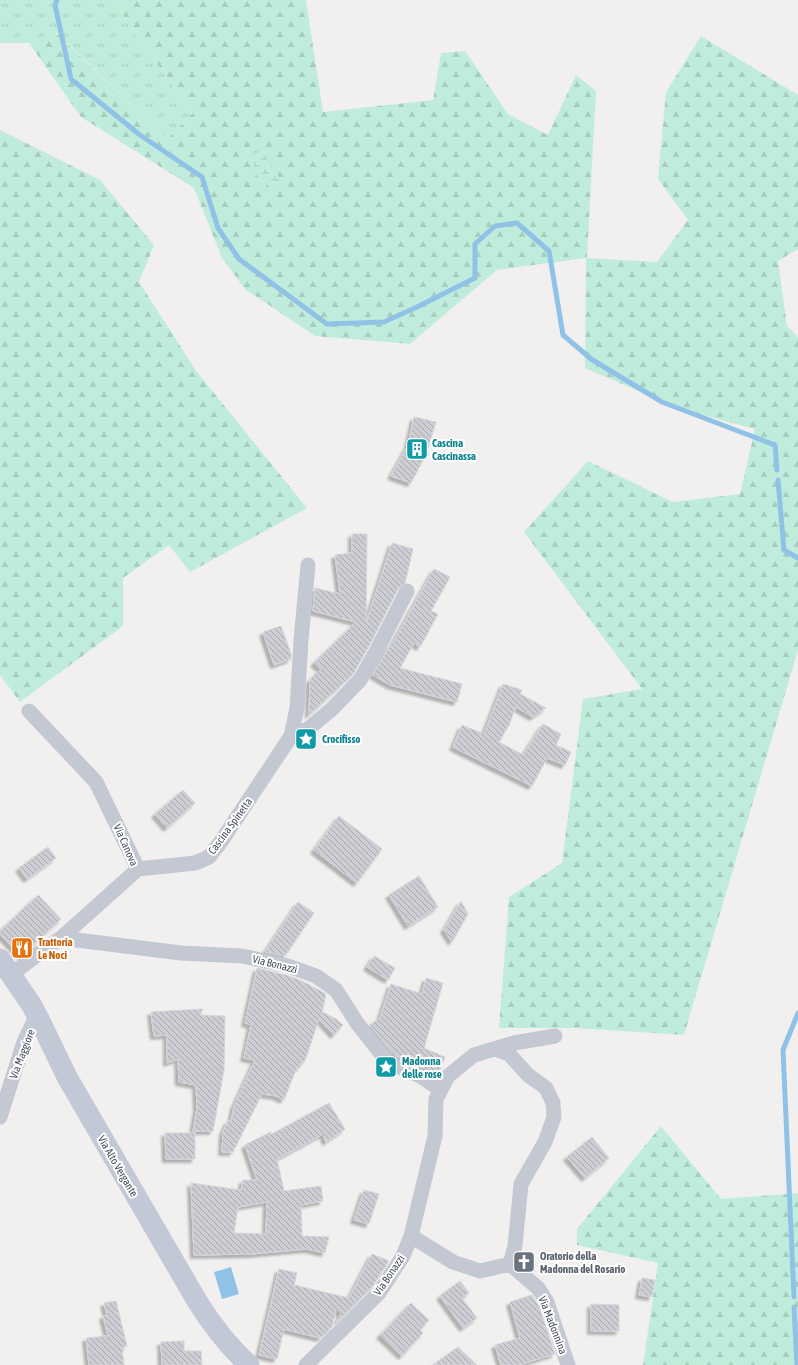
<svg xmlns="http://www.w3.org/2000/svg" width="798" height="1365" viewBox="0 0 798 1365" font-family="'Asap Condensed',sans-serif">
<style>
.grass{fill:url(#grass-tufts)}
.forest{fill:url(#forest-firs)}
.wetland{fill:url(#wetland-marsh)}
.water{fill:#90c2e7}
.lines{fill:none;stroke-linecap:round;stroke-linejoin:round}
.stream{stroke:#90c2e7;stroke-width:5}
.building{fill:url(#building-back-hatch);stroke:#d4d4db;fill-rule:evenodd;filter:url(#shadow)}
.street{stroke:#c4c8d3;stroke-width:15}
.secondary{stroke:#c3c8d7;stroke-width:21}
.labels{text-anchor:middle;stroke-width:4;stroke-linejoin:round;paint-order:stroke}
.culture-label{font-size:11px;font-weight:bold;fill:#0d838f;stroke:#fff;text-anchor:start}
.street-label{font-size:11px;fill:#484e5c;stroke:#fff}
.food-label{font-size:11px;font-weight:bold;fill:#c56008;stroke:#fff;text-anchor:start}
.worship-label{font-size:11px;font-weight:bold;fill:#5b616d;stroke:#fff;text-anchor:start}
</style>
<defs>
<pattern id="grass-tufts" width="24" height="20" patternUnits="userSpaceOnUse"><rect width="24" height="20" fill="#c0eddb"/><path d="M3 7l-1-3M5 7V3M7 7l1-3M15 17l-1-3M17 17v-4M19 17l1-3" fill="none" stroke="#a6cdbe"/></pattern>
<pattern id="forest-firs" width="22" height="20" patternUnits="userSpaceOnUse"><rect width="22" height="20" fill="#c0eddb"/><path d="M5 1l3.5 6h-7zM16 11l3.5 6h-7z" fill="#a6cdbe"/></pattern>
<pattern id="wetland-marsh" width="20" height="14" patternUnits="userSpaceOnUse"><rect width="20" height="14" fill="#c0eddb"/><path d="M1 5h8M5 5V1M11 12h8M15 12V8" fill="none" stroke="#a6cdbe"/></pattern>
<pattern id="building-back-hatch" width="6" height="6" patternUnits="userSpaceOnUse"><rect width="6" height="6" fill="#cdced4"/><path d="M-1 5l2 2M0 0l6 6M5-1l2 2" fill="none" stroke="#a8a9af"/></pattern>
<filter id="shadow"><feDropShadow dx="-3.5" dy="3.5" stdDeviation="1" flood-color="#0004"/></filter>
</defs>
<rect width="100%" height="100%" fill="#f2f0ef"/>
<path class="grass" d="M0,0H118L125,20L193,113L167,139L56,32L29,43H0Z"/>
<path class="forest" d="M118,0H306L323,112L433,100L441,53L465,51L508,114L548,135L576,75L596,91L587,258L657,262L688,220L658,179L666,92L701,36L798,95V249L778,261L787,326L798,337V650L684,1035L574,1028H499L509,897L562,863L583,699L642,689L524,532L588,461L673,502L740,494L755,429L683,410L585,368L586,258L497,270L410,344L315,336L245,289L222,258L194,188L81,117L29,43L55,32L167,139L193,113L125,20Z
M0,130L100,180L154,245L139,282L197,372L307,508L190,572L169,545L123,578V626L20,702L0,675Z
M661,1126L721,1199L798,1193V1365H643L658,1263L577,1245V1229Z"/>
<path class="wetland" d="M259,146L281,181L272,189L257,176L250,156Z"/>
<path class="water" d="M231,1267L239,1294L222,1299L214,1272Z"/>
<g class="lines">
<path class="stream" d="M57,0L55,5L71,79L140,135L202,177L218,228L239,259L327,324L384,322L417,307L475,278V244L495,226L517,223L549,251L563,335L591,359L662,402L775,445L777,470
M778,480L784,550L798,558
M794,1297L783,1050L798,1013
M794,1307L797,1365"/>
</g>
<path class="building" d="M414,417L436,422L426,454L411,483L391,476L408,445Z
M352,534H367L366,623L392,543L413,549L405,583L399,587L369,646L353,674L309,715L310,680L321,669L314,663L356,622L313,611L315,588L340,594L335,555L352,553Z
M434,569L450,577L431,611L438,614L420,647L414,643L400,668L462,684L457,702L390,685L373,675L390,645V648Z
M281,626L291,654V659L274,665L263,632Z
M503,684L522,690L520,694L546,708L533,717L516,707L509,725L499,742L523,755L543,724L561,734L556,745L571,752L565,765L547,758L532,786L453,747L462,725L484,734Z
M183,790L195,803L167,828L155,814Z
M339,816L382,849L357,883L314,850Z
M48,847L56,858L27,879L19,868Z
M419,876L438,907L408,926L389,895Z
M38,895L61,919L21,956L0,934V931Z
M461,901L468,914L452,942L444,930Z
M298,902L314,913L285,956L265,952Z
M374,956L395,968L388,980L367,967Z
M257,968L286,975L300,980L321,991L326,994L322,1012L336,1019L343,1025L334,1035L319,1019L305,1061L302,1060L300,1068L297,1067L284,1100L276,1096L262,1094L233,1152H222L223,1132L228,1121H231L234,1106L255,1060L244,1058L251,1025L245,1023Z
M426,978L443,983L424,1048L445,1057L437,1077L426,1069L394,1055L370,1025L380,1018L391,984L422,994Z
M203,1009L200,1015L225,1016L224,1070L213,1131H193L197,1108L196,1085L179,1082L178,1059L167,1063V1035L154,1036L151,1012Z
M329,1103L345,1129L326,1142L323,1134L277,1159L284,1191L321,1186L323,1201L301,1205L302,1236L329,1237L325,1253L307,1249L252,1254L194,1255L191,1183L241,1190L243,1180H257L245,1145L271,1132L270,1135ZM267,1202L266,1234L234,1233L238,1207Z
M165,1133H195V1159H166Z
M592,1137L609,1158L585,1178L567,1157Z
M364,1190L379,1194L369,1224L354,1220Z
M372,1254L389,1261L372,1287L337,1322L341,1314L336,1309L332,1327L320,1338L284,1329L277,1359L259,1355L279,1269L297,1273L294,1285L349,1298Z
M642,1278L655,1280L652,1297L639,1295Z
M460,1281L469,1293L462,1298L477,1318L463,1328L440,1296Z
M532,1295L539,1306L555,1354L518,1365H501L495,1345L520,1338L510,1302Z
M116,1301L127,1346L122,1348L124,1365H89L86,1338L108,1336L103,1316L107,1315L104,1303Z
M411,1303L429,1320L420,1330L423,1333L402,1356L380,1335Z
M591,1304L619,1305V1331H591Z
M184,1341V1351H201L202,1365H162L161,1342Z
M458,1347L477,1365H433Z"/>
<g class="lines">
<path class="street" d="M291,736L308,729L332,709L360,680L377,650L407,591
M138,869L195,863L209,857L220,843L291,736L297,708L301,640L308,565
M61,938L181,953L242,956L288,966L316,976L336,990L357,1023L388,1062L422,1077L441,1090
M11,975L47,947L61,938L138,869L96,782L29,711
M495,1049L509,1054L528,1075L546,1088L553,1103L554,1117L545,1142L521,1184L515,1246L510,1264
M0,1117L24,1042L37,1015
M411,1236L453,1262L480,1271L510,1264L538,1288L547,1302L568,1365
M306,1365L379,1293L403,1256L411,1236L435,1136L436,1099L448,1076L474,1055L514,1043L555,1036"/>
<path class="secondary" d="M0,959L31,1004L40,1021L67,1077L197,1301C212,1325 228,1346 249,1365"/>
</g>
<defs>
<g id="building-square" transform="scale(1.15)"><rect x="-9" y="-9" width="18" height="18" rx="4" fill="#0f9aa8" stroke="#fff"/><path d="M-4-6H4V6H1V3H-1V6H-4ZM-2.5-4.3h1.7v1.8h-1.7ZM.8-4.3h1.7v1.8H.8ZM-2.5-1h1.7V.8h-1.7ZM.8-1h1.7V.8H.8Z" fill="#fff"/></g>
<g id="sight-square" transform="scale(1.15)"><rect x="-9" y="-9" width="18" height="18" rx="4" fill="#0f9aa8" stroke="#fff"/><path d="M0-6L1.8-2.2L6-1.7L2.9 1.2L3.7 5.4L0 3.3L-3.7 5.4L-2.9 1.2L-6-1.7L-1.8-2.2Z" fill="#fff"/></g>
<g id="restaurant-square" transform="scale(1.15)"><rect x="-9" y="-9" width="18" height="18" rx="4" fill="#e8710a" stroke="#fff"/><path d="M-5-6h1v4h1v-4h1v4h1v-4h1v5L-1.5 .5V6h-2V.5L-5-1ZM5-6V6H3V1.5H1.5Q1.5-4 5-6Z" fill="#fff"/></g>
<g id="church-square" transform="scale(1.15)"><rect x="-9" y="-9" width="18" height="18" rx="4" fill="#6b7280" stroke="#fff"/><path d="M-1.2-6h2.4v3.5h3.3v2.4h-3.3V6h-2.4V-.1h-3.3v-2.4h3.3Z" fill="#fff"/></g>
</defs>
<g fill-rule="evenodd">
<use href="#building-square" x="417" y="449"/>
<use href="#sight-square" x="306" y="739"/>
<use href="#restaurant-square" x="22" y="948"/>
<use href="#sight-square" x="386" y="1067"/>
<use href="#church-square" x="524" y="1262"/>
</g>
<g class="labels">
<g class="culture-label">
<text x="432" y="447">Cascina<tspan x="432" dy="13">Cascinassa</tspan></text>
<text x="322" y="743">Crocifisso</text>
<text x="402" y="1065">Madonna<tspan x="402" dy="13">delle rose</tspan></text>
</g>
<g class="street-label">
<text transform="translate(230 826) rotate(-54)" y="4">Cascina Spinetta</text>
<text transform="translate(126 845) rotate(66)" y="4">Via Canova</text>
<text transform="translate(275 964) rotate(14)" y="4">Via Bonazzi</text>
<text transform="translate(22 1054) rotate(-69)" y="4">Via Maggiore</text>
<text transform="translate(118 1166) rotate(60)" y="4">Via Alto Vergante</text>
<text transform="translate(389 1275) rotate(-56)" y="4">Via Bonazzi</text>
<text transform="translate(553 1325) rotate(69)" y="4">Via Madonnina</text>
</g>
<g class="food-label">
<text x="38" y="946">Trattoria<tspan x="38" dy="13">Le Noci</tspan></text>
</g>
<g class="worship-label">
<text x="540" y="1260">Oratorio della<tspan x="540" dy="13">Madonna del Rosario</tspan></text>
</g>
</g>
</svg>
